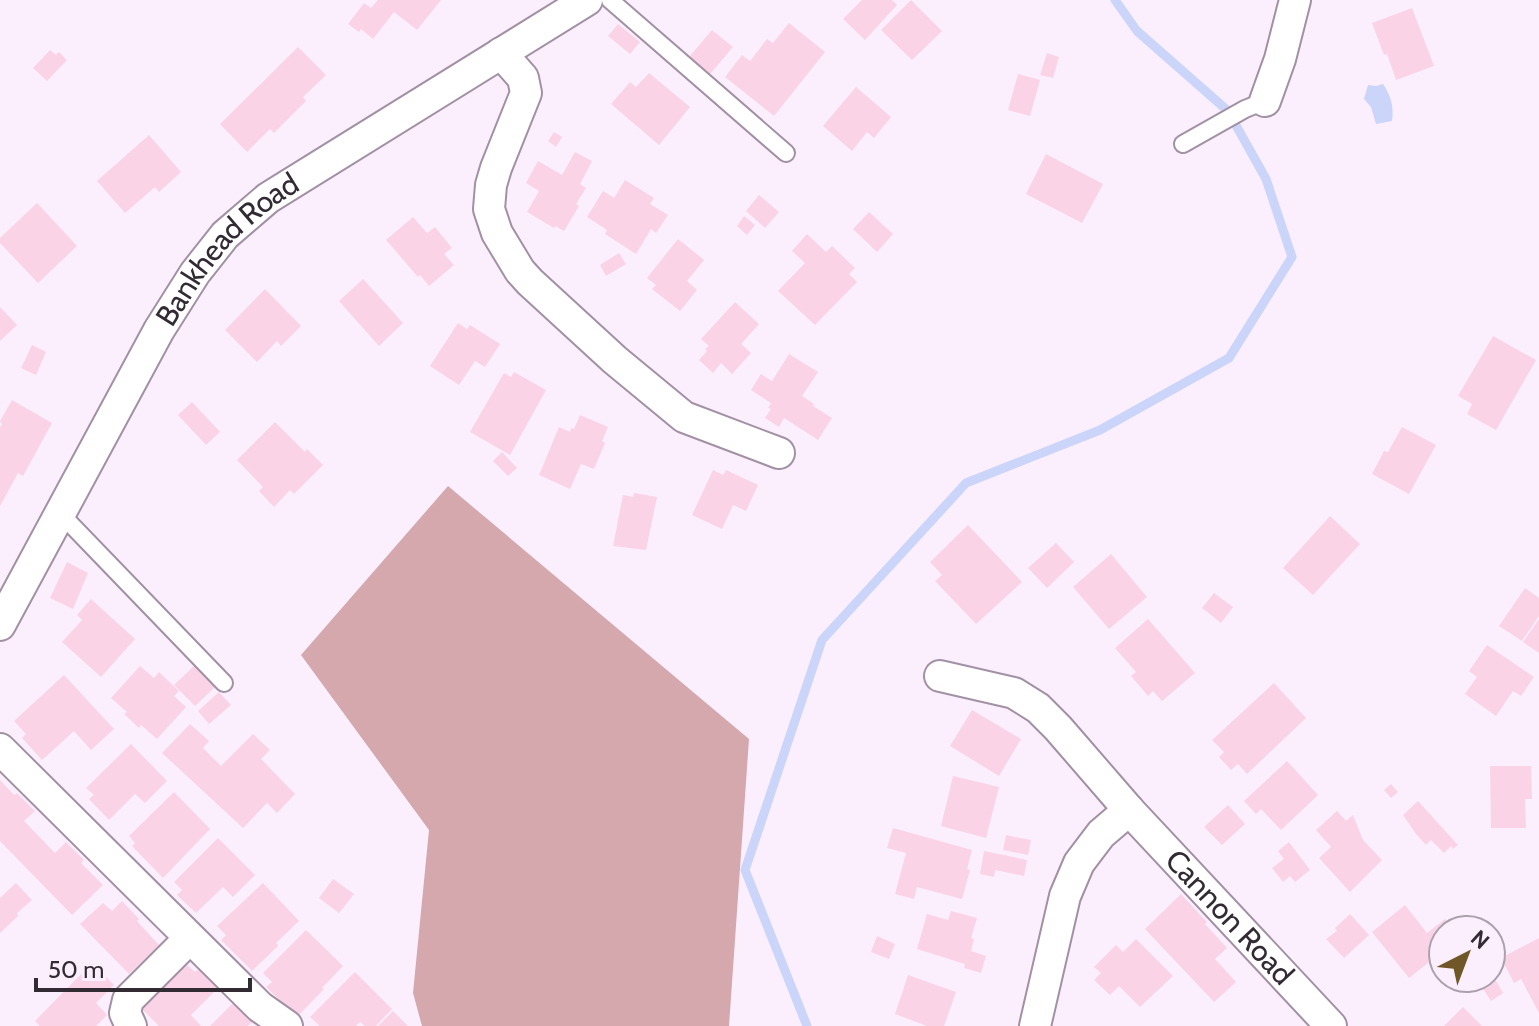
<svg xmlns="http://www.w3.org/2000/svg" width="1539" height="1026" viewBox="0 0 1539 1026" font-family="Cabin,sans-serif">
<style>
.forest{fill:#d4a8ad}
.water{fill:#cbd4f9}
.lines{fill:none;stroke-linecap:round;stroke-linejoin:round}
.stream{stroke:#cbd4f9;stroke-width:9}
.building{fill:#fbd3e7}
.lane-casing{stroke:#a290a4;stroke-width:20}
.street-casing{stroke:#a290a4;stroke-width:34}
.lane{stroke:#fff;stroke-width:16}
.street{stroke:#fff;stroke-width:30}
.labels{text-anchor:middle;stroke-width:6;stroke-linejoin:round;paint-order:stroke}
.street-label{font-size:30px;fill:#332b34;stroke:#fbeffd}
</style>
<rect width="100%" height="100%" fill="#fbeffd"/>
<path class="forest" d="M448,486L749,739L729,1026H422L413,993L429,830L301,655Z"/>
<path class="water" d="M1383,84C1391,96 1394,107 1392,121L1376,124L1371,107L1364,99L1368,85L1376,86Z"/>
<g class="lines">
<path class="stream" d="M807,1026L745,870L822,640L966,483L1100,430L1229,358L1292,257L1266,179L1228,111L1137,31L1115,0"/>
</g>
<path class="building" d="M378,0H441L417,30L394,12L373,39L361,29L359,32L348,24L364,3L371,8Z
M862,0H892L897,5L865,40L843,19Z
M911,0L942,31L912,60L881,30Z
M1412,8L1434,66L1396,80L1387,54L1384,55L1372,23Z
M789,23L825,52L774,116L725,77L742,55L750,61L767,39L773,43Z
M618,24L640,42L630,54L608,36Z
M712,30L733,47L710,74L689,57Z
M298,47L326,75L303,97L306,101L274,133L270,129L247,152L220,124Z
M50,50L56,55L59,52L67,60L47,81L33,68Z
M1047,53L1059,57L1053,78L1040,75Z
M649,73L690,107L659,145L611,104L630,82L636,87Z
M1018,74L1040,80L1030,116L1008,110Z
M856,87L891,117L874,138L867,132L852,151L823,126Z
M554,132L562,137L556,147L548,141Z
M149,135L181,172L159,192L155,187L125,213L97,181Z
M575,152L592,161L580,184L586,188L576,204L579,206L564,231L555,226L554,228L527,212L539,191L526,183L538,161L562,175Z
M1046,154L1103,184L1082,223L1026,194Z
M625,180L654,198L650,204L668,215L656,233L651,229L636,254L605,234L607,230L587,217L603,191L614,198Z
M759,195L779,212L765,228L746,211Z
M37,203L77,246L38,283L0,243V238Z
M869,212L893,234L877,252L853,229Z
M744,216L755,225L747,235L737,226Z
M413,217L427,233L435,227L452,248L444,254L454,265L429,286L420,275L418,277L386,240Z
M807,234L826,252L832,246L855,268L849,274L857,282L815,325L778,291L805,263L792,251Z
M678,239L704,260L687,281L697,290L680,311L652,289L656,285L647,278Z
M619,253L626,264L606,276L600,265Z
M363,279L403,323L379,346L339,301Z
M265,289L301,326L281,346L277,341L257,362L225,330Z
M735,302L759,324L741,344L751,353L732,374L721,363L713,373L699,360L707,351L705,349L709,346L701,339Z
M0,307L17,325L0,341Z
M458,323L467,329L470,325L500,344L485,367L475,361L459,385L430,366Z
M1493,336L1536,360L1496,430L1467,414L1472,404L1458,396Z
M32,345L46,352L36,375L21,368Z
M789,354L818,372L802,396L814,404L813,406L832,418L818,440L784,418L779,427L765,418L771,409L768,408L771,403L751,390L761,374L772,381Z
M514,372L546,390L510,455L470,432L504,373L511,377Z
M12,400L52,423L23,476L18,473L0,506V427L2,425L0,421Z
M192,402L220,432L206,445L178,415Z
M580,415L608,427L602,441L605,443L594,469L581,464L570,489L539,475L559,427L570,432L571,428L574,429Z
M275,422L305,452L307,449L323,465L294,494L290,490L274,507L259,491L263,487L237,460Z
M1402,427L1436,445L1409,494L1372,474L1384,451L1388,452Z
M502,452L517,468L508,476L493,461Z
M713,470L723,475L726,470L758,485L746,511L733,505L722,529L692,515Z
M634,493L657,497L646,550L613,546L623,495L633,497Z
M1330,516L1360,544L1313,595L1283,568Z
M968,525L1022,582L976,624L935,581L942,575L930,562Z
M1056,543L1074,562L1047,588L1028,568Z
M1111,554L1147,597L1109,629L1073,587Z
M67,562L88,573L73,609L50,598Z
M1525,588L1539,598V616L1522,641L1499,626Z
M1214,593L1233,607L1221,623L1202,608Z
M91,599L135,639L101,677L62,642L82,620L77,615Z
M1148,619L1195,673L1162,701L1153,691L1148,696L1131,676L1136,672L1115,648Z
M1539,619V653L1523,642Z
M1487,645L1534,677L1521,696L1513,691L1496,716L1465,694L1477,677L1469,671Z
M195,665L215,687L195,706L174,685Z
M140,666L154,678L159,672L179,691L174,696L186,707L157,739L141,725L139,728L124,714L127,712L111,698Z
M64,675L114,729L91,750L74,731L42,760L22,738L26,734L14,721Z
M1274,683L1306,718L1247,774L1238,764L1231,770L1219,757L1224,752L1212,740Z
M219,692L231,705L209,724L198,711Z
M972,710L1021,739L999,776L950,746Z
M190,724L209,741L203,748L221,766L253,734L270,750L261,759L295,794L277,813L267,803L243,828L162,753Z
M131,744L167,781L145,803L135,794L109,820L89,799L94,795L86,788Z
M1287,761L1318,795L1281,830L1261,809L1256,814L1244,801Z
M1490,766H1531L1532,799H1525L1526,828H1491Z
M953,776L999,787L986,838L941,826Z
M0,780L14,795L17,793L35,811L24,821L55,853L66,842L84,860L81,863L103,885L72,915L0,841Z
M1391,784L1398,792L1391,798L1384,790Z
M174,792L210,829L163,878L132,846L135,843L129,836Z
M1418,801L1458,845L1453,849L1451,846L1444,853L1431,840L1426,845L1416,834L1403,815Z
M1228,805L1245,824L1222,845L1204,827Z
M1337,811L1346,821L1353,815L1363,840L1382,860L1350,892L1319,858L1331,847L1316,830Z
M893,828L972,850L967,869L970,870L962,899L917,887L914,899L895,894L906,853L887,848Z
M1006,835L1031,840L1028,855L1003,850Z
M218,838L255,875L233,897L223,887L196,913L177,895L182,890L174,882Z
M1289,842L1310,870L1295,882L1290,876L1283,882L1272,868L1284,859L1278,851Z
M984,851L1027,860L1024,876L995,870L994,877L980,874Z
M333,879L354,894L339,913L319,898Z
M16,883L32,900L17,913L18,916L0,933V898Z
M263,883L299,921L276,943L278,946L252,971L221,940L226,935L217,926Z
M1181,894L1207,922L1205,924L1227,948L1215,959L1236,982L1214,1002L1145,929Z
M122,901L139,919L137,921L159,945L129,974L80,924L103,903L112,911Z
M1405,905L1427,933L1445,919L1454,930H1443V951L1409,978L1372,932Z
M951,911L977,918L971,938L974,939L971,951L986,956L981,973L964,968L965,964L917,949L927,914L948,920Z
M1350,914L1369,935L1344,958L1326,939L1337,931L1335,928Z
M306,930L343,966L322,988L324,989L297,1017L266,987L272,982L263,973Z
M877,936L895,944L889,959L871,952Z
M1539,938V1013L1521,979L1514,983L1501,958Z
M1136,939L1173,976L1140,1007L1119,986L1110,995L1094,980L1101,973L1094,967L1116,945L1123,952Z
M92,963L114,985L96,1003L107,1015L96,1026H40L35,1021Z
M187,965L195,972L199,969L218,988L191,1015L201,1026H159L142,1009Z
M355,972L392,1009L376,1026H365L360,1022L356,1026H320L310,1017Z
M908,975L956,992L944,1026H927L895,1014Z
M1493,976L1503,993L1491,1001L1480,984Z
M233,1003L252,1022L248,1026H210Z
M1463,1007L1482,1026H1444Z
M393,1011L408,1026H378Z"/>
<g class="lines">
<g class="lane-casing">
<path id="lane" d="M610,0L786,153
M1183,144L1245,109L1265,101
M60,513L224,683"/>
</g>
<g class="street-casing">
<g id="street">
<path d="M501,53L523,78L526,93L496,168L491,185L489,209L497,233L520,271L530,282L615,360L684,417L779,453"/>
<path d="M1265,101L1280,59L1295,0"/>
<path id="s1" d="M0,625L159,330L195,273L225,235L268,198L587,0"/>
<path id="s2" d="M940,676L1014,693L1038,708L1058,728L1129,810L1331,1026"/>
<path d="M0,749L260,1007L287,1026"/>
<path d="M131,1026L125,1013L128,1000L189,939"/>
<path d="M1035,1026L1065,896L1079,863L1101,834L1129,810"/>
</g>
</g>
<use href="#lane" class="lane"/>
<use href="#street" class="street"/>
</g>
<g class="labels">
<g class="street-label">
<text dy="10" stroke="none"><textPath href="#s1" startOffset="442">Bankhead Road</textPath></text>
<text dy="10" stroke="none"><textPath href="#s2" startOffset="388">Cannon Road</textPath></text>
</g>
</g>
<g transform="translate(1467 954) rotate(42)"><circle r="38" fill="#fbeffd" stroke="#aba1ad" stroke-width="2"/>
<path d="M0-6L14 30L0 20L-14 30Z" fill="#705728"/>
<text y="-12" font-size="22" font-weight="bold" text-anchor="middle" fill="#332b34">N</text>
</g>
<path d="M36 978v12h214v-12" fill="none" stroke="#332b34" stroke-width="4"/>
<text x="48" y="978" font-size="24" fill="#332b34" stroke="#fbeffd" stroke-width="6" paint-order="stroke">50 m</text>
</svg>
